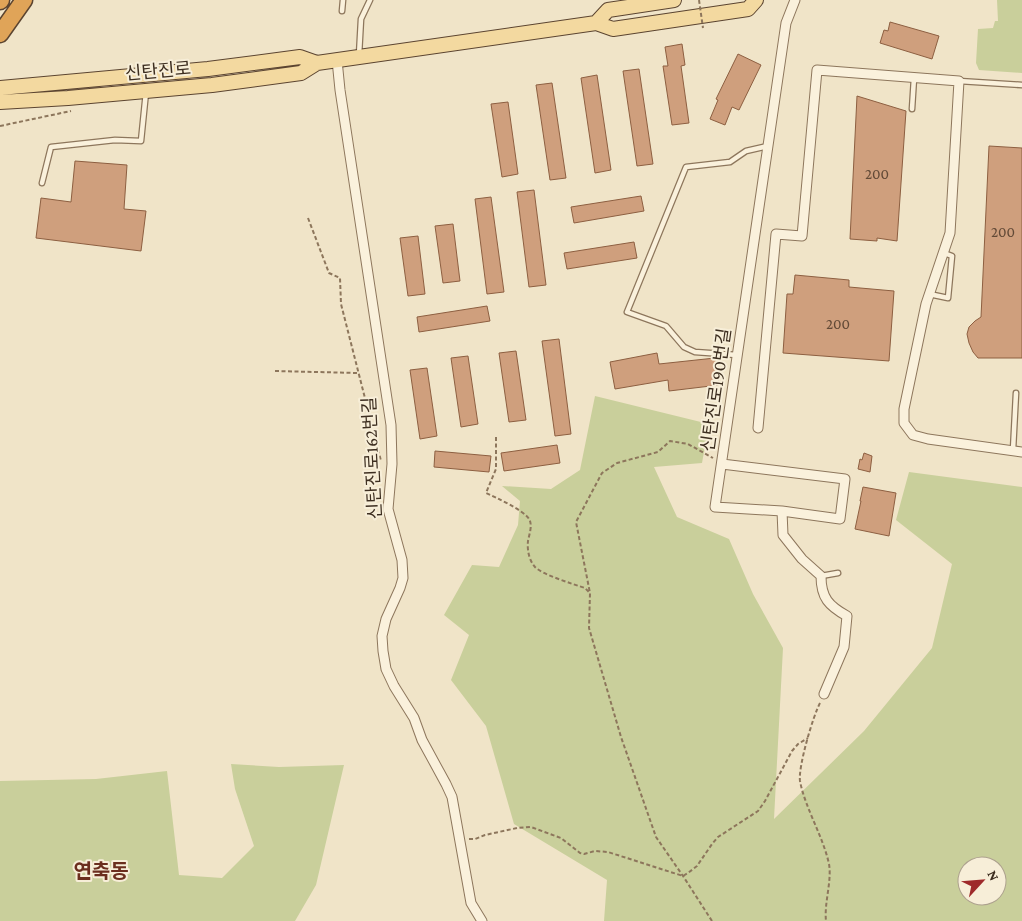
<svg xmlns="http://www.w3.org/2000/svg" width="1022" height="921" viewBox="0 0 1022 921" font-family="'Crimson Pro','Noto Sans KR',serif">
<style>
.green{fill:#c9cf9b;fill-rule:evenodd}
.building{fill:#cf9f7d;stroke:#8d5f41}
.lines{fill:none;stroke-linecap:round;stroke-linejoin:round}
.service-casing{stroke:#8d765c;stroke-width:7}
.minor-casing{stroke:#8d765c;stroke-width:11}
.primary-casing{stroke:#5b4430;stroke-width:16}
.motorway-casing{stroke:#5b4430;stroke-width:19}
.path{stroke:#8d765c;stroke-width:2;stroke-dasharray:4 2.5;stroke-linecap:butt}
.service{stroke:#faf1dc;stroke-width:4.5}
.minor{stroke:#faf1dc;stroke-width:9}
.primary{stroke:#f3d9a0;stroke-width:14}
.motorway{stroke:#e0a458;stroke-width:16}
.path-bridge{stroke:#8d765c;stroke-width:2;stroke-dasharray:4 2.5;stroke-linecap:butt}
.labels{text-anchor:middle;stroke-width:4;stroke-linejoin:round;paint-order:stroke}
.number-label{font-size:15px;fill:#624a37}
.street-label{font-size:18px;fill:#3d2e20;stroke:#f7eed8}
.quarter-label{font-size:20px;font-weight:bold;fill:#6b2e1e;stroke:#f7eed8}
</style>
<rect width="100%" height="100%" fill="#f0e4c8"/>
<path class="green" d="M997,0H1022V73L979,70L976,63L978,29L993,28L995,21H998Z
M595,396L709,424L702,463L654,467L677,517L729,539L753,594L783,648L774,819L864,731L932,648L952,564L896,520L909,472L1022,487V921H604L607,880L514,824L486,726L451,680L469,635L444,615L472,565L499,567L518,525L520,501L502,486L551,489L580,470ZM967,866H997V896H967Z
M231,764L279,767L344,765L316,885L295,921H0V781L96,779L167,771L179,875L222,878L254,846L235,789Z"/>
<path class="building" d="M890,22L939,36L932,59L880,43L884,30L888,31Z
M682,44L685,65L681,66L689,123L672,125L663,66H668L665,47Z
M738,54L761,65L739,110L732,107L725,125L710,119L718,100L716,99Z
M639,69L653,164L637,166L623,71Z
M597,75L611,170L595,173L581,78Z
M552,83L566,178L550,180L536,85Z
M857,96L906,111L897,241L877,238V241L850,239Z
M508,102L518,174L502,177L491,104Z
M989,146L1022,148V358H978L973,352L969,343L967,334L969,327L975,321L981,317Z
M75,161L127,165L124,209L146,211L141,251L36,238L41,198L71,202Z
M534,190L546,285L529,287L517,192Z
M641,196L644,211L574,223L571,207Z
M491,197L504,292L487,294L475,199Z
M453,224L460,281L443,283L435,226Z
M418,236L425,294L408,296L400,238Z
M634,242L637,258L567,269L564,253Z
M795,275L849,280V287L894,291L889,361L783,353L787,294H793Z
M487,306L490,321L419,332L417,317Z
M559,339L571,434L555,436L542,341Z
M516,351L526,420L509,422L499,353Z
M657,353L659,364L715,358L719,385L669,391L668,380L615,389L610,362Z
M468,356L478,424L461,427L451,358Z
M427,368L437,436L420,439L410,370Z
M557,445L560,463L504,471L501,453Z
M435,451L491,456L489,472L434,467Z
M864,453L872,456L870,472L858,469L860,459L862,460Z
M863,487L896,493L889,536L855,529L861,501H860Z"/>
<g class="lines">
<g class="service-casing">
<path id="service" d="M342,11L343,0
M359,55L361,19L370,0
M959,81L1022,85
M912,109L914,78
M42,183L51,147L115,140L141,141L146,92
M929,294L948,298L952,256L944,253
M737,355L695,352L684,347L666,326L627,312L686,167L730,162L746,151L768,146
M1013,450L1016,393
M821,576L838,573"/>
</g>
<g class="minor-casing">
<path id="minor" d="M795,0L786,23L715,507L782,511L783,535L802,559L821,576C821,598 829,606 847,616L844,647L824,694
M337,60L340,90L391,425L392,464L388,509L402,560L403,578L400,588L386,619L382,636L383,651L386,669L394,686L414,718L422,740L446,784L452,797L471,903L482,921
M758,428L776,234L802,236L817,70L959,81L950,233L926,304L904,409V423L913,435L928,439L1022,452
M722,464L845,479L840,519L782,511"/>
</g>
<g class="primary-casing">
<path id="primary" d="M596,23L608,10L674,0
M0,88L208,69L300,57L317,63
M0,102L68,98L212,85L301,73L317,63L596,23L613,29L748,9L756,0"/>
</g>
<g class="motorway-casing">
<path id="motorway" d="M0,1L1,0
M0,34L24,0"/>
</g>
<path class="path" d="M0,126L71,111
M308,218L329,273L340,278L341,304L381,461
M275,371L358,373
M496,437V469L486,493C495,497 525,511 529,519C533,525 529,535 528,541C527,550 529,560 535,567C543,575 573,584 585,588L590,593
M820,703C813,716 798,767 800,781C805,808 823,836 829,864C832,881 824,903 826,921
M469,839H475L485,835L517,828L531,827L561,838L580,853L584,854L595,851L608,852L683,876L688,873L697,866L712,844L718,837L758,811L765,801L792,751L798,744L808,738
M712,921L683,876L656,837L621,737L589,628L590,593L576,522L602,473L617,463L658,452L670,441L688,444L713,458"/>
<use href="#service" class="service"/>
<use href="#minor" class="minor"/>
<use href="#primary" class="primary"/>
<use href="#motorway" class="motorway"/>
<path class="path-bridge" d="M699,0L703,28"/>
</g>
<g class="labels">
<g class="number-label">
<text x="877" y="179">200</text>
<text x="1003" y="237">200</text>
<text x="838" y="329">200</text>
</g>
<g class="street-label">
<text transform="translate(158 71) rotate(-5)" y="6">신탄진로</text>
<text transform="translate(716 390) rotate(-82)" y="6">신탄진로190번길</text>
<text transform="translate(372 458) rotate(-93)" y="6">신탄진로162번길</text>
</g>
<g class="quarter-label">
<text x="101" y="878">연축동</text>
</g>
</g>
<g transform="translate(982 881) rotate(64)"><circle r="24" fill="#f7eed8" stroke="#ada18e"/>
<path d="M0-4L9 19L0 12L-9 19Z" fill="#9e2a2b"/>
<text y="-8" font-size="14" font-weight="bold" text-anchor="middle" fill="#3d2e20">N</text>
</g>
</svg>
